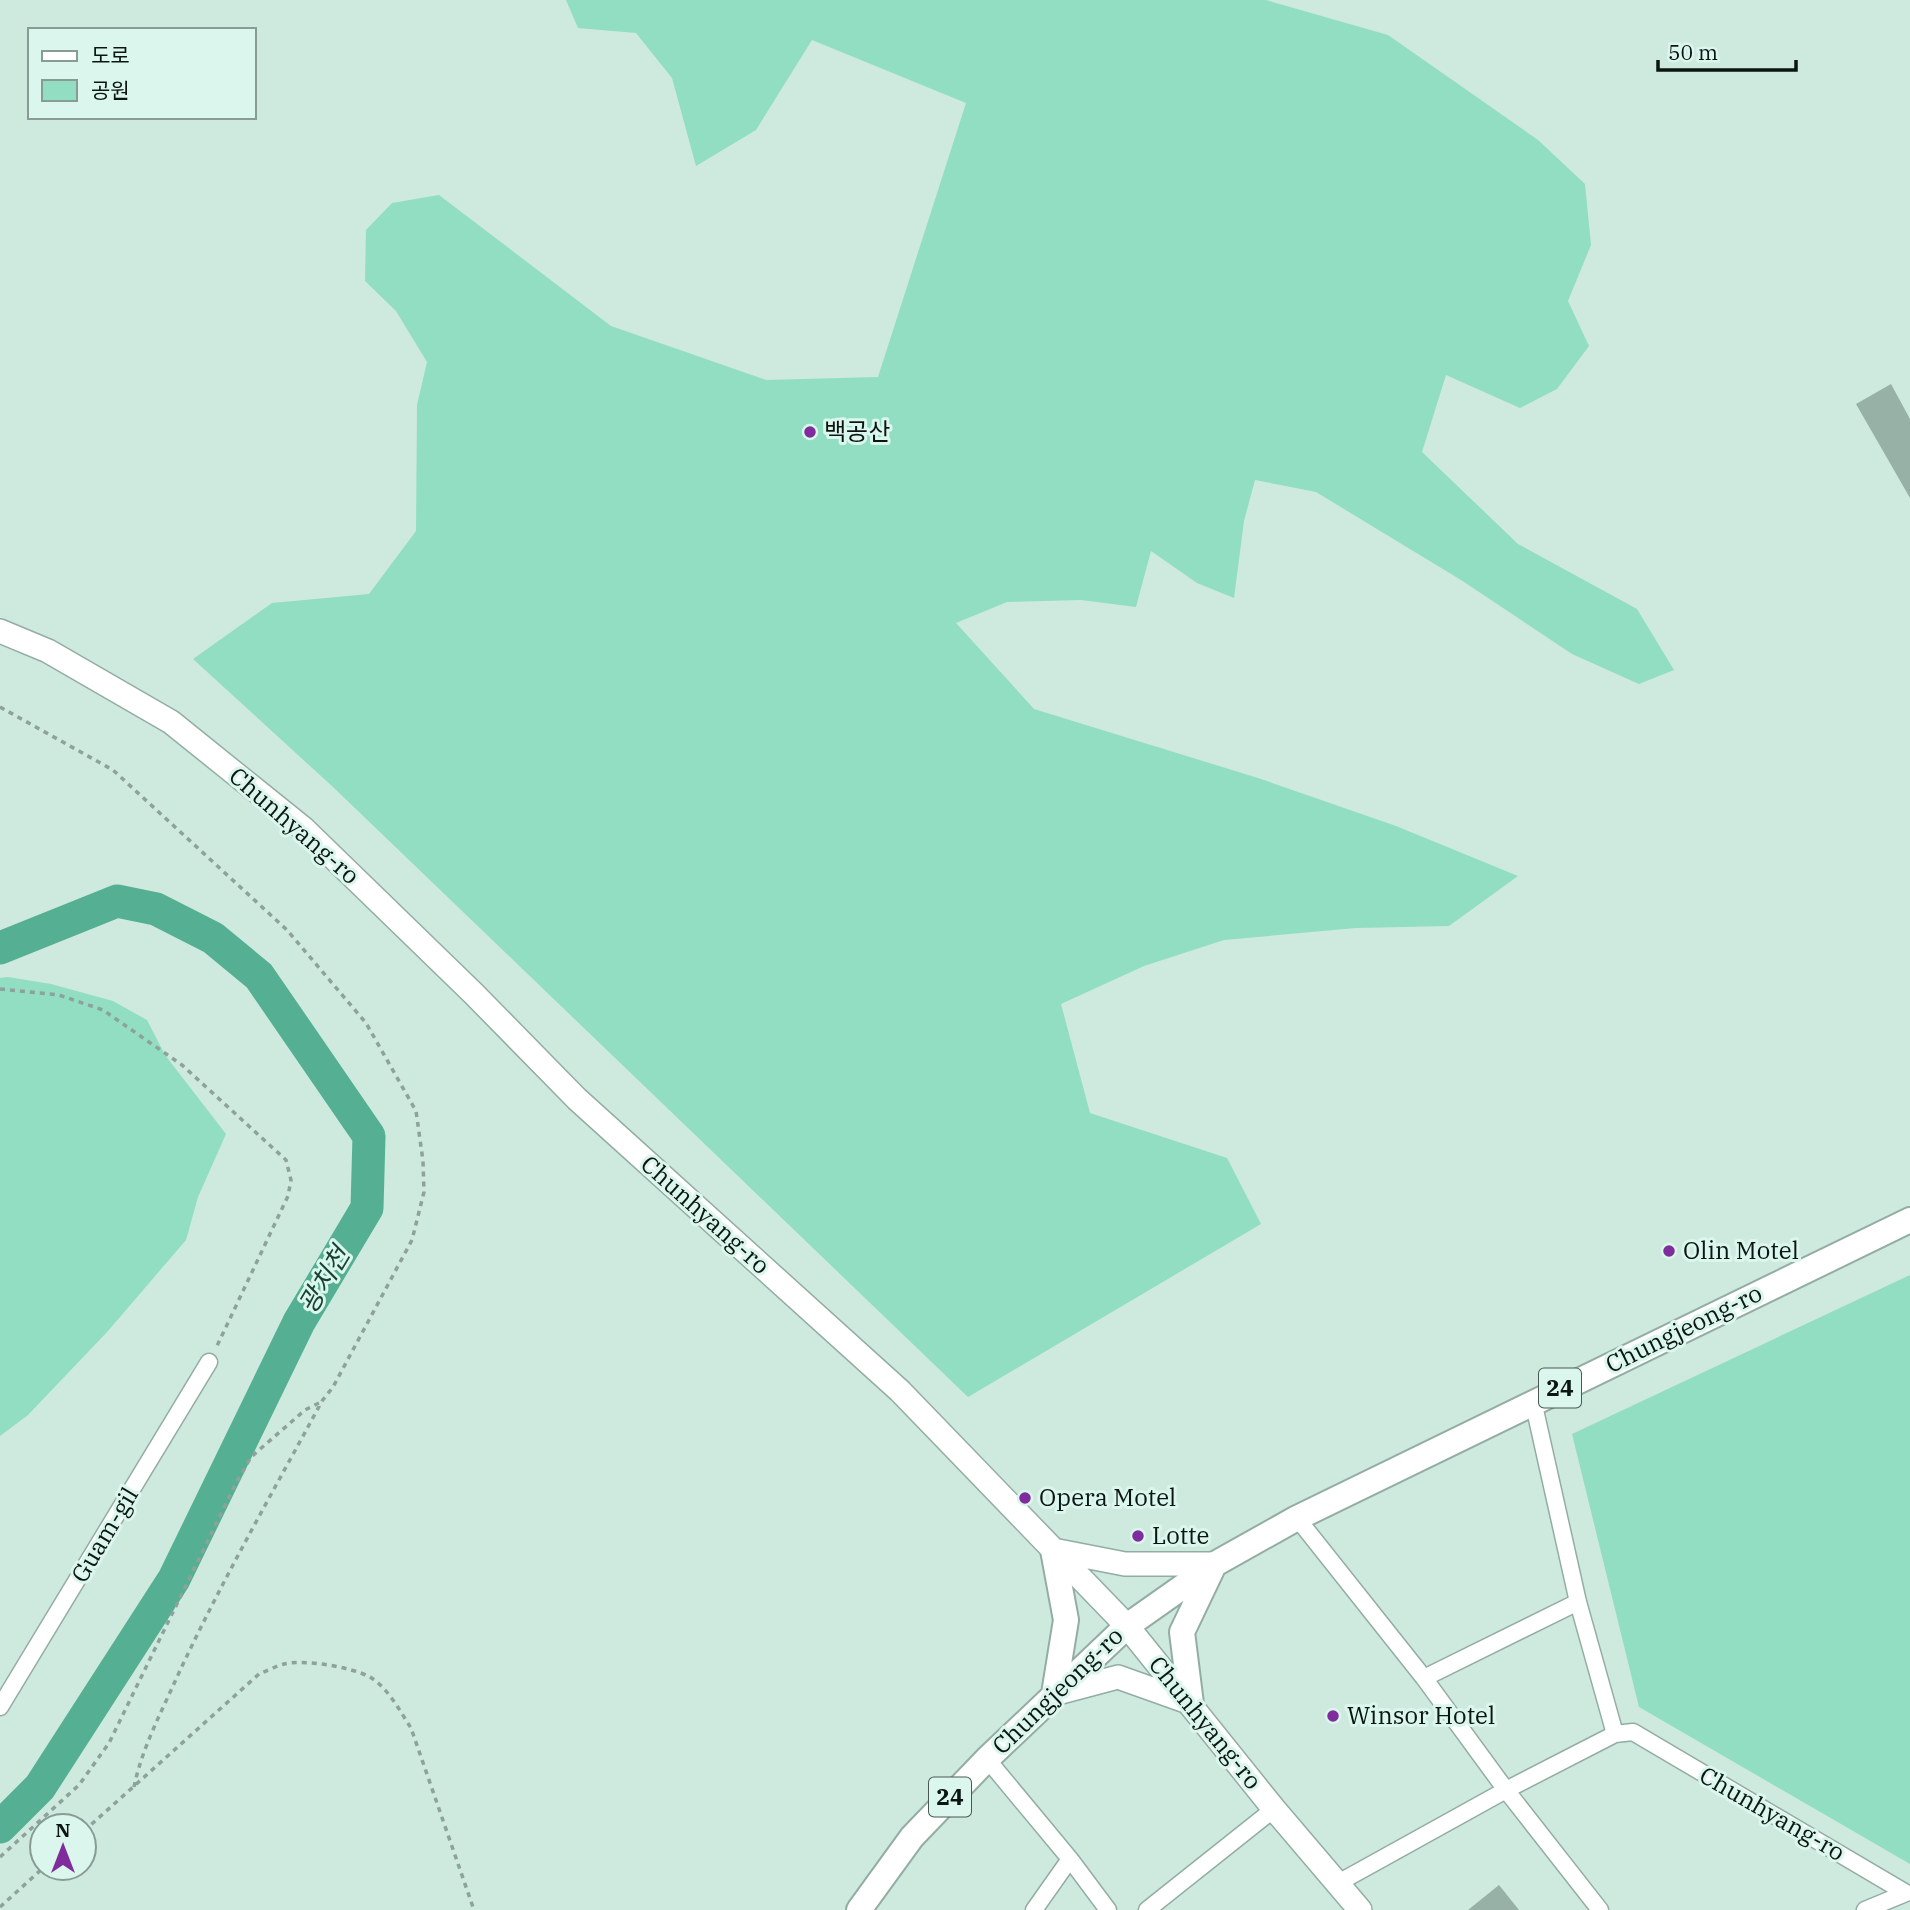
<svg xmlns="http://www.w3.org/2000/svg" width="1910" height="1910" viewBox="0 0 1910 1910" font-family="'IBM Plex Serif','Noto Sans KR',serif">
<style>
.green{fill:#91dec3}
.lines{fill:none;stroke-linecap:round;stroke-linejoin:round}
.river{stroke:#55af92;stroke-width:33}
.building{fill:#97b1a7}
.street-casing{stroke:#93ada3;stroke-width:19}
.secondary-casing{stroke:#93ada3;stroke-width:26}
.primary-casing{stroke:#93ada3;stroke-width:28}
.path{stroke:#8da29a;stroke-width:3.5;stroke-dasharray:5 5;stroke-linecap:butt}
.street{stroke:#fff;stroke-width:16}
.secondary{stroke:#fff;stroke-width:23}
.primary{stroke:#fff;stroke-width:24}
.poi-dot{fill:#7f2d9c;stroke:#dbf6ec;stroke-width:2.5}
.labels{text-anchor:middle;stroke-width:6;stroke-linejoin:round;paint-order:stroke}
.shield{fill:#dbf6ec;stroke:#495853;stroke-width:2}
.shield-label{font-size:23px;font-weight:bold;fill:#0b1512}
.poi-label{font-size:24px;fill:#0b1512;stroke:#dbf6ec;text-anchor:start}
.street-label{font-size:24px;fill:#0b1512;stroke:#dbf6ec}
.water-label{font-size:26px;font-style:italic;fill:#184134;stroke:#dbf6ec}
</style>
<rect width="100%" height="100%" fill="#cee9de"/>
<path class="green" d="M566,0H1266L1388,35L1538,140L1585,184L1591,245L1568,301L1589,346L1557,389L1520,408L1446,375L1422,452L1518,544L1637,609L1674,670L1639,684L1572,654L1461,580L1316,492L1255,480L1244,521L1234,598L1197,583L1151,551L1136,607L1081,600L1007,602L956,623L1034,709L1258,778L1396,826L1518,876L1449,926L1356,928L1224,940L1144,966L1061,1004L1090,1113L1227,1158L1261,1224L968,1397L333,787L193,659L272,603L369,594L416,531L417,405L427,362L396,311L365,281L366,230L392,203L439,195L611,326L766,380L878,377L966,103L812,40L756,130L696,166L672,78L636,33L578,28Z
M8,977L51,984L113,1001L147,1020L165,1055L226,1134L198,1197L186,1240L108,1331L28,1415L0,1436V978Z
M1910,1275V1864L1639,1707L1572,1434Z"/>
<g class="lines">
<path class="river" d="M0,948L117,901L156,909L213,938L259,976L369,1136L367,1208L299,1322L174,1579L40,1787L0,1827"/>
</g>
<path class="building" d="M1891,384L1910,419V498L1856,404Z
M1499,1885L1519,1910H1468Z"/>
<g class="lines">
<g class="street-casing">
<path id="street" d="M1533,1401L1578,1602L1615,1734
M1297,1518L1424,1678L1506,1790L1600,1910
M1424,1678L1578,1602
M0,1707L209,1362
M987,1759L1070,1859L1108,1910
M1338,1883L1506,1790L1615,1734L1633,1732L1906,1893L1865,1910
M1034,1910L1070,1859
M1147,1910L1274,1809"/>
</g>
<g class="secondary-casing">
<path id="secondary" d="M0,631L48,651L171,722L304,829L474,994L577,1099L900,1391L1127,1626L1274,1809L1360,1910
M1053,1550L1125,1564H1215
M1054,1694L1118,1677L1191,1703"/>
</g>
<g class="primary-casing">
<path id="primary" d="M1053,1550L1066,1620L1054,1694
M1191,1704L1182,1632L1214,1565
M859,1910L912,1837L987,1759L1127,1626L1215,1564L1297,1518L1910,1220"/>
</g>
<path class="path" d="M0,707L113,770L287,930L366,1023L416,1111L423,1161L424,1192L412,1240L333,1387L322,1401C273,1492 221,1582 177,1677C161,1713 142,1748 134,1787
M0,989L59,995L103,1010L182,1065L286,1160L291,1180L288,1196L216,1348
M84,1831L259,1674C267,1671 276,1666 284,1664C305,1659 351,1667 370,1677C388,1688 400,1711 411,1728L474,1910
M0,1857L79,1785L109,1743L235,1485L251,1457L305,1410L321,1402
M0,1907L43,1868"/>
<use href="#street" class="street"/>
<use href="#secondary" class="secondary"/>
<use href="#primary" class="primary"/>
</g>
<g class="poi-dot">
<circle cx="810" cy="432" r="7"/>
<circle cx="1669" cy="1251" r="7"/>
<circle cx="1025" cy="1498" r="7"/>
<circle cx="1138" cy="1536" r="7"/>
<circle cx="1333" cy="1716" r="7"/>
</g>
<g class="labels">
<g class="shield">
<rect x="1539" y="1368.5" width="42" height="39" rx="5"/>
<rect x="929" y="1777.5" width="42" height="39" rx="5"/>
</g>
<g class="shield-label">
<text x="1560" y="1396">24</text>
<text x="950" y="1805">24</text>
</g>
<g class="poi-label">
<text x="824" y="440">백공산</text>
<text x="1683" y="1259">Olin Motel</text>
<text x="1039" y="1506">Opera Motel</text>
<text x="1152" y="1544">Lotte</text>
<text x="1347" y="1724">Winsor Hotel</text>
</g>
<g class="street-label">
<text transform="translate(294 826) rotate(41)" y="8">Chunhyang-ro</text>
<text transform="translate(705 1215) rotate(42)" y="8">Chunhyang-ro</text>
<text transform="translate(1684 1329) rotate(-26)" y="8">Chungjeong-ro</text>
<text transform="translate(105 1535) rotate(-59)" y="8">Guam-gil</text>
<text transform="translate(1058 1691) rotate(-44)" y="8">Chungjeong-ro</text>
<text transform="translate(1205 1723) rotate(51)" y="8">Chunhyang-ro</text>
<text transform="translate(1772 1814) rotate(30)" y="8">Chunhyang-ro</text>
</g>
<g class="water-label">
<text transform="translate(324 1280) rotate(-59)" y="9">광치천</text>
</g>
</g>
<rect x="28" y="28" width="228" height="91" fill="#dbf6ec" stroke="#889c95" stroke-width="2"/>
<rect x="42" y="51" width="35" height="10" fill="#ffffff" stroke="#889c95" stroke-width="2"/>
<text x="91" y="63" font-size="21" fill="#0b1512">도로</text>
<rect x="42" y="80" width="35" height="21" fill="#91dec3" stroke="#889c95" stroke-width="2"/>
<text x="91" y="98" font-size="21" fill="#0b1512">공원</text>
<g transform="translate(63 1847)"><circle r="33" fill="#dbf6ec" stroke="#889c95" stroke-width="2"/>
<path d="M0-5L12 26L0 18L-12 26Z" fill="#7f2d9c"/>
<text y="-10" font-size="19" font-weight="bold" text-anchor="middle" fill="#0b1512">N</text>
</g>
<path d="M1658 60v10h138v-10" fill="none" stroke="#0b1512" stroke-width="3.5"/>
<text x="1668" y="60" font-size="21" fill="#0b1512" stroke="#dbf6ec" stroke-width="5" paint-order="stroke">50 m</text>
</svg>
